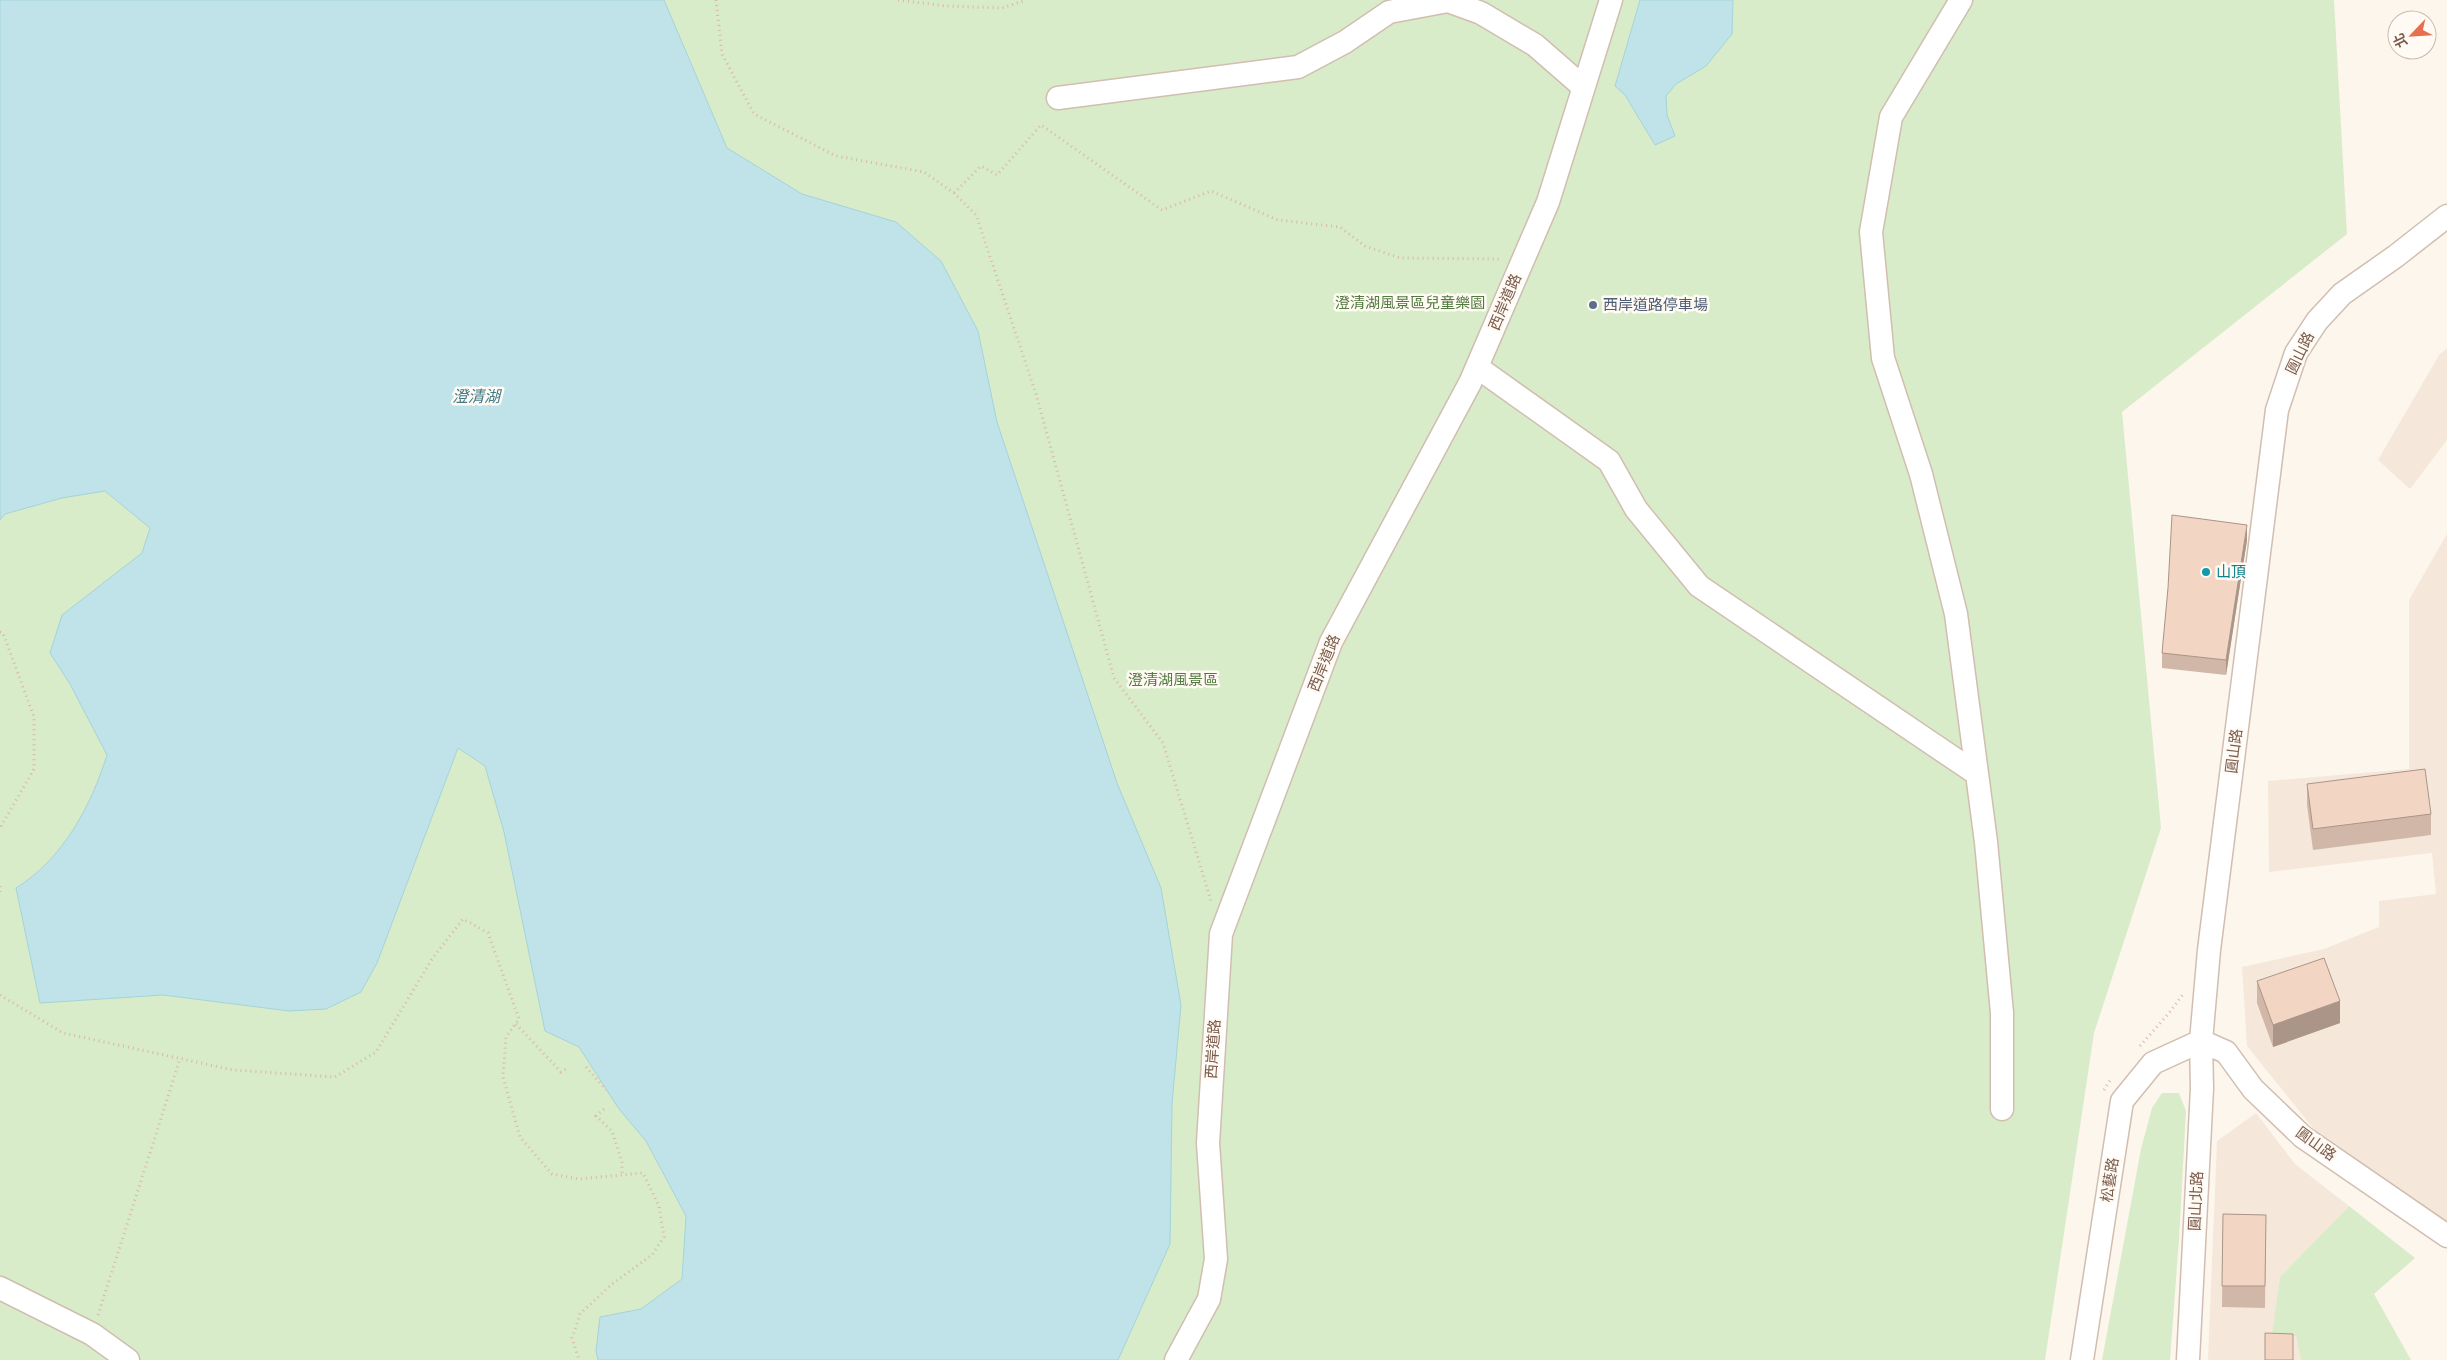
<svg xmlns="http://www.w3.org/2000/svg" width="2447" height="1360" viewBox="0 0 2447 1360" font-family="'Public Sans','Noto Sans TC',sans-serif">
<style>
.residential{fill:#f5e8da}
.green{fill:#d8ecc9}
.water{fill:#bfe3e8;stroke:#a5d3da}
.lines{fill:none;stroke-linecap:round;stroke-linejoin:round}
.minor-casing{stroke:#d1beb0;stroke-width:25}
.path{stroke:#d9b8a5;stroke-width:3;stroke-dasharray:1 4;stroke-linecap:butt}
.minor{stroke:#fff;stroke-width:22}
.wall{fill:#d1b7a8}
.shaded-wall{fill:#aa9588}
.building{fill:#f3d5c3;stroke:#aa9588}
.service-dot{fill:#5c6f8a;stroke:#fffaf3;stroke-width:2}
.culture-dot{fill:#0f9aa8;stroke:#fffaf3;stroke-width:2}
.labels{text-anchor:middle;stroke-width:5;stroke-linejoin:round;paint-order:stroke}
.street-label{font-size:15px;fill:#7a5c4d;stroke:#fffaf3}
.park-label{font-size:15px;fill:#537a41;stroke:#fffaf3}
.service-label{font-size:15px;fill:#4e5e75;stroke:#fffaf3;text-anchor:start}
.culture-label{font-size:15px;fill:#0d838f;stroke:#fffaf3;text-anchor:start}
.water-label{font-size:16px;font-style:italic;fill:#437c86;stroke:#fffaf3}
</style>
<rect width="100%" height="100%" fill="#fdf6ec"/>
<path class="residential" d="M2447,348V440L2410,489L2378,460L2439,355Z
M2447,534V1223L2316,1132L2247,1046L2242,967L2324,949L2379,927V901L2436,894L2432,853L2269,872L2268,781L2409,769V600Z
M2256,1113L2295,1164L2349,1206L2280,1277L2272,1340L2296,1336L2301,1360H2208L2217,1141Z"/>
<path class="green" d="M0,0H2334L2347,234L2122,412L2161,828L2094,1033L2045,1360H0Z
M2162,1093H2179L2186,1111L2179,1239L2170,1360H2102L2141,1149L2152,1108Z
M2349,1206L2415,1258L2374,1294L2411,1360H2301L2296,1336L2271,1341L2280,1277Z"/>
<path class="water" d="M0,0H664L727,148L802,194L896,222L941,261L978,331L997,422L1117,783L1161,888L1181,1005L1172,1104L1170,1244L1118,1360H598L596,1351L600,1317L641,1309L682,1279L686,1216L646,1141L619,1109L579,1047L545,1031L504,832L485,766L458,748L377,963L361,992L326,1009L289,1011L163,995L40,1003L16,888C63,859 91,806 107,755L70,684L50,653L62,615L142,553L150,528L105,491L62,498L5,514L0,520Z
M1640,0H1733L1732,34L1706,66L1676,84L1666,96L1667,115L1675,136L1655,145L1625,95L1615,86Z"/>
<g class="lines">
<g class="minor-casing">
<path id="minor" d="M1961,0L1891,117L1871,232L1883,358L1921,474L1956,614L1986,842L2002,1013V1109
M1058,98L1298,67L1345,42L1389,12L1448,1L1481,13L1535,45L1582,86
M1477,367L1609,461L1636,509L1699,586L1977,774
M2201,1041L2226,1052L2253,1089L2303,1137L2447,1236
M0,1288L92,1334L128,1360
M1176,1360L1209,1299L1216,1259L1208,1143L1221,934L1331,642L1470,383L1548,202L1611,0
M2082,1360L2122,1101L2153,1063L2201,1041
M2188,1360L2202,1088L2201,1041L2209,950L2277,410L2296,353L2317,321L2342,294L2396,256L2447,216"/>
</g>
<path class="path" d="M716,0L722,54L754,114L836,156L924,172L954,193L976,215L1036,394L1114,678L1163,743L1211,901
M898,0L946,6L1002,8L1026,0
M954,193L981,166L997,175L1041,125L1162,210L1211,191L1278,220L1340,227L1365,246L1400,258L1502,259
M0,632L3,633L34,717V769L0,828
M0,886V894
M0,995L63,1033L233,1070L335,1077L376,1052L432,959L463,919L488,933L519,1019L506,1037L503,1077L520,1137L552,1174L579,1179L643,1173L659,1206L664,1237L652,1255L612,1284L580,1314L572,1338L579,1360
M516,1024L561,1072L566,1069
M2140,1046L2169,1013L2184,993
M586,1067L606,1090
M2104,1090L2111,1079
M604,1109L596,1116L612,1131L622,1162V1175
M98,1315L180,1059"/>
<use href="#minor" class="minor"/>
</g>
<path class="wall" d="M2247,540L2226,675L2162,668V653L2168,588Z
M2307,784L2431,814V835L2313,850L2307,805Z
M2257,981L2340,1023L2273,1047L2257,1003Z
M2223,1214L2266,1215L2265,1308L2222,1307Z"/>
<path class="shaded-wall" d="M2247,525V540L2226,675V660Z
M2340,1001V1023L2273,1047V1025Z"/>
<path class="building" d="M2172,515L2247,525L2226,660L2162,653L2168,588Z
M2425,769L2431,814L2313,829L2307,784Z
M2324,958L2340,1001L2273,1025L2257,981Z
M2223,1214L2266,1215L2265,1286H2222Z
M2265,1333L2293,1334V1360H2265Z"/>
<circle class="service-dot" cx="1593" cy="305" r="5"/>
<circle class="culture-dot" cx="2206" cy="572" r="5"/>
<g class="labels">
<g class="street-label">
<text transform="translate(1505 302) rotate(-67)" y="5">西岸道路</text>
<text transform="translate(2300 353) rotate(-64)" y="5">圓山路</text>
<text transform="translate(1324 663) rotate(-68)" y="5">西岸道路</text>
<text transform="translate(2234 751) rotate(-83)" y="5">圓山路</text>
<text transform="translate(1213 1049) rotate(-86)" y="5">西岸道路</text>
<text transform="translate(2316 1144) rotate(36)" y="5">圓山路</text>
<text transform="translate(2110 1180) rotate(-81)" y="5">松藝路</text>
<text transform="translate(2196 1201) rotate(-87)" y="5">圓山北路</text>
</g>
<g class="park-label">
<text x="1410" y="308">澄清湖風景區兒童樂園</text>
<text x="1173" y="685">澄清湖風景區</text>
</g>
<g class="service-label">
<text x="1603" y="310">西岸道路停車場</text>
</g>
<g class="culture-label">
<text x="2216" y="577">山頂</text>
</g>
<g class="water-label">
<text x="476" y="402">澄清湖</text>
</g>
</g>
<g transform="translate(2412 35) rotate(245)"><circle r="24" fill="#fffaf3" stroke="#cabbb1"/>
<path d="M0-4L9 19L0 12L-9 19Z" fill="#e76f51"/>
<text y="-8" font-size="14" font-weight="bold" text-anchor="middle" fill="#7a5c4d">北</text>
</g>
</svg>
